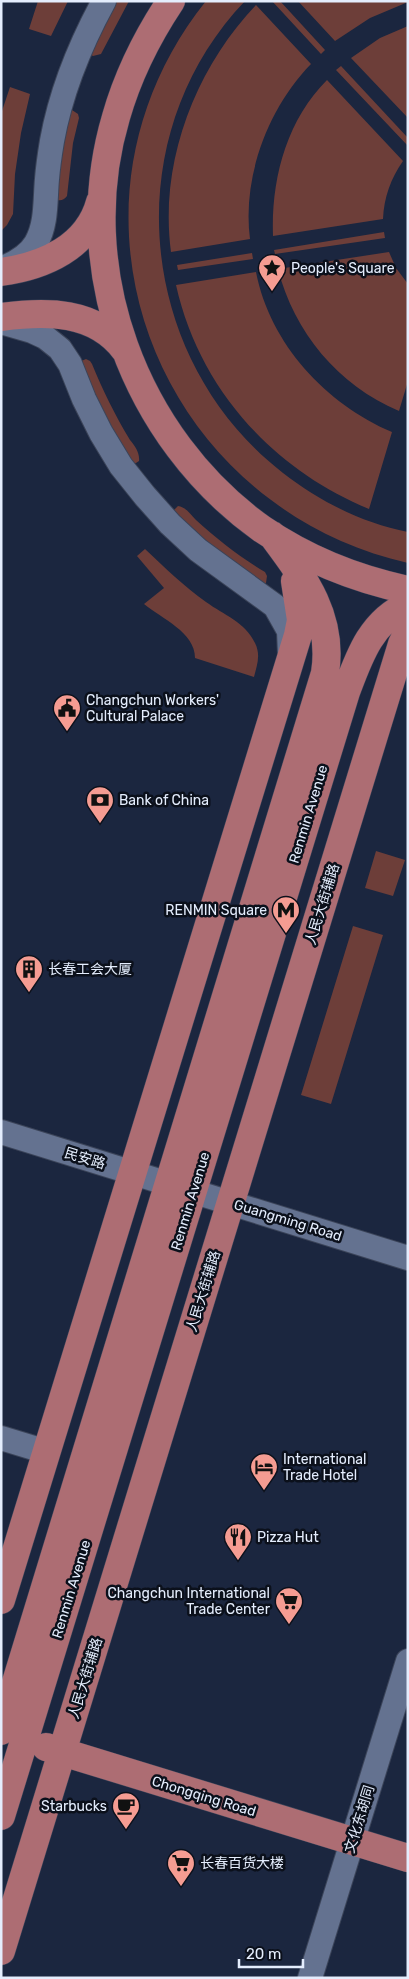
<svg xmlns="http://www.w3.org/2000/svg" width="409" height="1979" viewBox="0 0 409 1979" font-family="Rubik,'Noto Sans SC',sans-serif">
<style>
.green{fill:#6d3e39}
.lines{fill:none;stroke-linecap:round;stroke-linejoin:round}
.minor-casing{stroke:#3b4459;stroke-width:26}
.major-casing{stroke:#3b4459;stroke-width:29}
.minor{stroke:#647290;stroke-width:24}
.major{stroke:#ad6d73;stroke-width:28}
.labels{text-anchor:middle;stroke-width:5;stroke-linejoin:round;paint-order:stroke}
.poi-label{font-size:14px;fill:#e4edfd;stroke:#0b101b;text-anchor:start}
.street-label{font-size:14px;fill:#e4edfd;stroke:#0b101b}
</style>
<rect width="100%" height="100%" fill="#1b263f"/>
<path class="green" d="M38,1H68L51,36L29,29Z
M111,1H129L101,54L93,56L88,53Z
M206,1H245C115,137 136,359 283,473C319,501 362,523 408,532V563C154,505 41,207 206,1Z
M272,1H280L325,50L321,54Z
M298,1H408V2L370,18L335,41Z
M256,5L311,64C268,108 242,177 250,239L171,252C159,163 195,69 256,5Z
M408,26V118L351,58L380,38Z
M341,66L408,138V146L336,70Z
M327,80L403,161C391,178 384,197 383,219L273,236C271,180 286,121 327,80Z
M10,87L30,94L21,133L15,174L13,214L7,225L1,231V114Z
M72,110L78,114L79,118L73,143L67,196C63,201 60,201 54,199L68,111Z
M384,232L385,238L275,254L274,250Z
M389,252L396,268L408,284V381L399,411C338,385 294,332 278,269Z
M252,253L253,259L178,270L177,265Z
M256,272C270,344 326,404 392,432L369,509C272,469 199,388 176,285Z
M86,359L90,361L92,364C103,391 115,415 130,440C135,446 140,453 139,461L136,463L129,464L79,362Z
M178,506C186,507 191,515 196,520C218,540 240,557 265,572L267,576L266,583L258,586L172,512Z
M145,549C165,568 184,586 206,602C224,615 245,622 255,643C261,655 257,665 254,677L195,658C195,632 162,619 144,604L164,588L137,556Z
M376,851L405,860L393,896L365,888Z
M353,926L383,935L331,1104L301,1095Z"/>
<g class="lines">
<g class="minor-casing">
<path id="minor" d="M3,268C15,263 29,255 36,243C47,224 45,200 47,179C48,166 50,153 52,141C61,91 80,45 104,1
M1,322L32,331L45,337L60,349L70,364L84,399L101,433L121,466L145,496L170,524L198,550L275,606L289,631L290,655
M1,1132L408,1258
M1,1438L47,1452
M310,1978L408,1661"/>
</g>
<g class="major-casing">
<path id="major" d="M171,1C147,37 128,75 116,117C71,268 134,438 262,529C306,559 356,579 408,590
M1,272C44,266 88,247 100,202
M1,317C46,311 95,310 125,350
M1,1600L298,635L301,620L295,581
M1,1731L325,673C334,617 304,578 272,535
M46,1747L408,1858
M1,1816L346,692C359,657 371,621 408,605
M1,1951L402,644L408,632"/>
</g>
<use href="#minor" class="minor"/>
<use href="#major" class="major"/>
</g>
<defs>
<g id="sight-pin" transform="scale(1.4375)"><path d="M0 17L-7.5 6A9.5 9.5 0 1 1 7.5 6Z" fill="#f59c92" stroke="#0b101b"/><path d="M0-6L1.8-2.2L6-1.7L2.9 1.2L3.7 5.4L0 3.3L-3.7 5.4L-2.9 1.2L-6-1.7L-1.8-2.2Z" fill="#111"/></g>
<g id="civic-pin" transform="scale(1.4375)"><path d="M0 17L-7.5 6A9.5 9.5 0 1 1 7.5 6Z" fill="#f59c92" stroke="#0b101b"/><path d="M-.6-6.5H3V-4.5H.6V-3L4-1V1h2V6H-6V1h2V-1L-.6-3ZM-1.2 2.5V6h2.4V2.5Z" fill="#111"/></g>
<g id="bank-pin" transform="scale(1.4375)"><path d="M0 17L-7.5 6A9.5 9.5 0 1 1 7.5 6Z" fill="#f59c92" stroke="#0b101b"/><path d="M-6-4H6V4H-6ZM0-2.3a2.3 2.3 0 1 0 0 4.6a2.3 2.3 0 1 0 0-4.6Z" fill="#111"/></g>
<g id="metro-pin" transform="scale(1.4375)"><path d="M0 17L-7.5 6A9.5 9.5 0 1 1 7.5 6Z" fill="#f59c92" stroke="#0b101b"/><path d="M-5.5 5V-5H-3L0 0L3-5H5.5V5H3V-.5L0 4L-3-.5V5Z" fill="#111"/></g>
<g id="building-pin" transform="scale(1.4375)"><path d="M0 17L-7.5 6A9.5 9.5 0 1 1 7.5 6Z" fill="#f59c92" stroke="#0b101b"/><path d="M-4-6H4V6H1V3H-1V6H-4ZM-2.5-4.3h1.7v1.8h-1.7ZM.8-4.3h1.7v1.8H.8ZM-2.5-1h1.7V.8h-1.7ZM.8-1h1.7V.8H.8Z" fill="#111"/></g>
<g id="hotel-pin" transform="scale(1.4375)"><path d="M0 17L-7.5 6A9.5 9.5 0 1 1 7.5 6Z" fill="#f59c92" stroke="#0b101b"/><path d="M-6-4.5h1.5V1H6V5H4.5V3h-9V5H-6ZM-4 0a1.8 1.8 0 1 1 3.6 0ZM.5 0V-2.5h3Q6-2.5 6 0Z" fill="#111"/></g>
<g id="restaurant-pin" transform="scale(1.4375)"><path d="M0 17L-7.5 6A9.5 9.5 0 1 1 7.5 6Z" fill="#f59c92" stroke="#0b101b"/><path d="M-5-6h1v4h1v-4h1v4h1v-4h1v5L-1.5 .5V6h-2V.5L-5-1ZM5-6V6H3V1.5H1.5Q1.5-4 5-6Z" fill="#111"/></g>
<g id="supermarket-pin" transform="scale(1.4375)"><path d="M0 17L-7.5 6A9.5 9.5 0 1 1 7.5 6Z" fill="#f59c92" stroke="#0b101b"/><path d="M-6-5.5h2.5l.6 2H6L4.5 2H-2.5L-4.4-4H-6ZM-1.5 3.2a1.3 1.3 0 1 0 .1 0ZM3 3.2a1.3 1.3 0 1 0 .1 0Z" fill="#111"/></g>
<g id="cafe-pin" transform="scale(1.4375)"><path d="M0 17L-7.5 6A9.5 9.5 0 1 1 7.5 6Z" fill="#f59c92" stroke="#0b101b"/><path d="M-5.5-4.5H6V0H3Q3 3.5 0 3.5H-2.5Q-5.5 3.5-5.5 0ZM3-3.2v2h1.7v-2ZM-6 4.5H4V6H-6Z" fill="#111"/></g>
</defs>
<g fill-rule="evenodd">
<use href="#sight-pin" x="272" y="268"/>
<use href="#civic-pin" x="67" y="708"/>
<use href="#bank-pin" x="100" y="800"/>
<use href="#metro-pin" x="286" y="910"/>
<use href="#building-pin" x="29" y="969"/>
<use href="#hotel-pin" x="264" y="1467"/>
<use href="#restaurant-pin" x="238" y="1537"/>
<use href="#supermarket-pin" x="289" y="1601"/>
<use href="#cafe-pin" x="126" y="1806"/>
<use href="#supermarket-pin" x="181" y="1863"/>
</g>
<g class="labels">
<g class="poi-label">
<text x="291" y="273">People's Square</text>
<text x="86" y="705">Changchun Workers'<tspan x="86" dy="16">Cultural Palace</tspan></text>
<text x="119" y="805">Bank of China</text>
<text x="267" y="915" text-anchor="end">RENMIN Square</text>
<text x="48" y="974">长春工会大厦</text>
<text x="283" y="1464">International<tspan x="283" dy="16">Trade Hotel</tspan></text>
<text x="257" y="1542">Pizza Hut</text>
<text x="270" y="1598" text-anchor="end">Changchun International<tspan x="270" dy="16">Trade Center</tspan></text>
<text x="107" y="1811" text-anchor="end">Starbucks</text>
<text x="200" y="1868">长春百货大楼</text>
</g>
<g class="street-label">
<text transform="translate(308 814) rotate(-73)" y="5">Renmin Avenue</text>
<text transform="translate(322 904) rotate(-73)" y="5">人民大街辅路</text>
<text transform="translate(85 1158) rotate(17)" y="5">民安路</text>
<text transform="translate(190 1201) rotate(-73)" y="5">Renmin Avenue</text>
<text transform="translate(288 1220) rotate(17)" y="5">Guangming Road</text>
<text transform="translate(203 1291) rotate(-73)" y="5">人民大街辅路</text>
<text transform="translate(71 1589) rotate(-73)" y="5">Renmin Avenue</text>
<text transform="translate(85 1678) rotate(-73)" y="5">人民大街辅路</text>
<text transform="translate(204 1796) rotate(17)" y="5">Chongqing Road</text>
<text transform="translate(359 1819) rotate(-73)" y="5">文化东胡同</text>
</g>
</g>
<rect width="409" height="1979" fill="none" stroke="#e4edfd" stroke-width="5"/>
<path d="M239 1959v8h64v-8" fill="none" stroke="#e4edfd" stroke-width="2.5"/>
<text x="246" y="1959" font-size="15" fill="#e4edfd" stroke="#0b101b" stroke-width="4" paint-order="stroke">20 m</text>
</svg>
